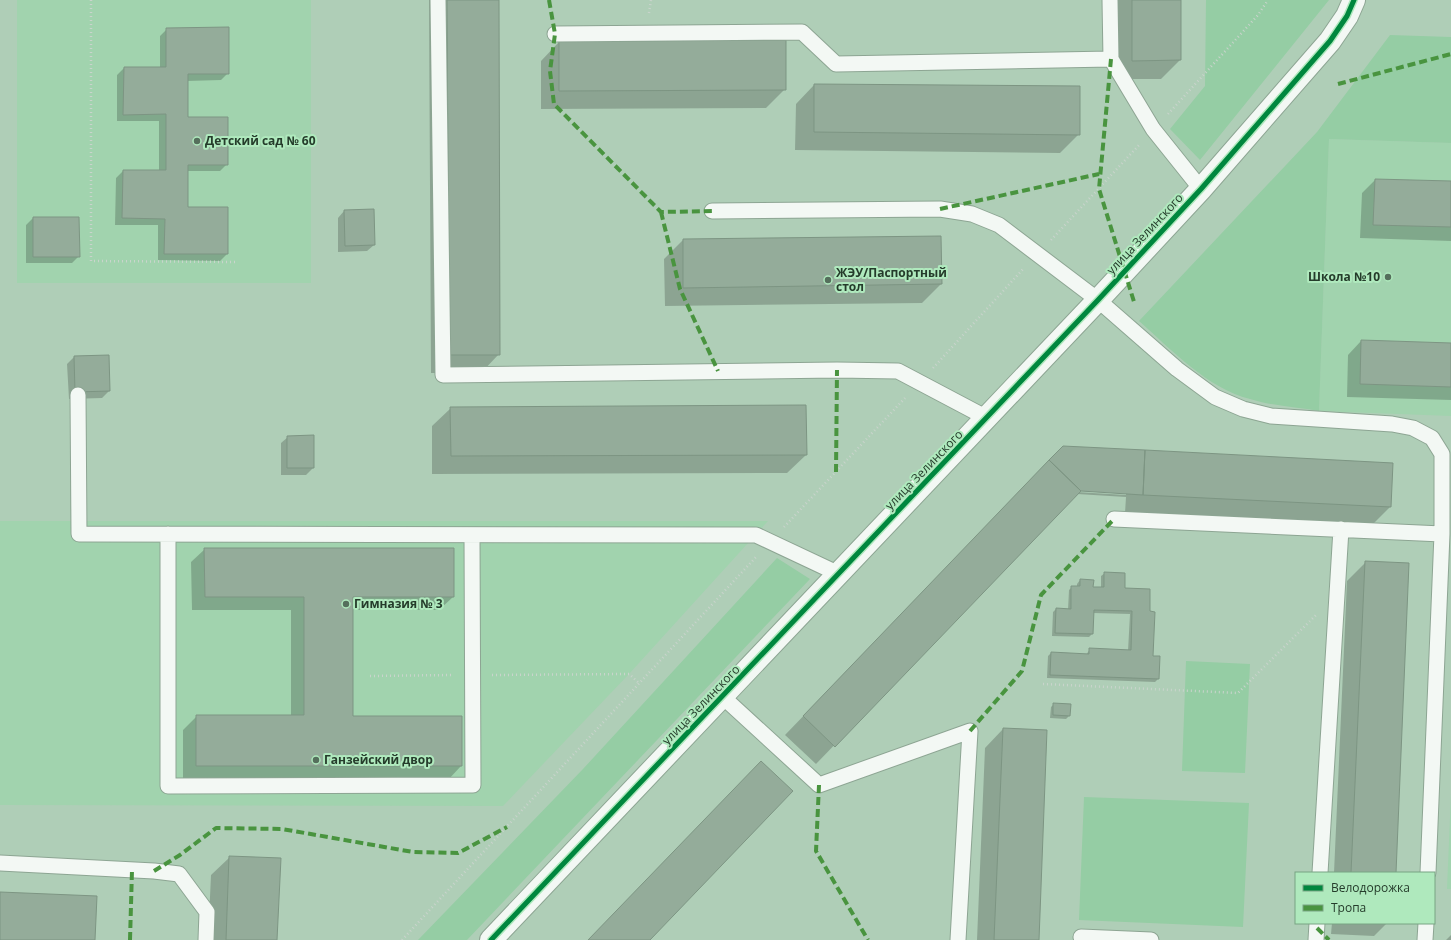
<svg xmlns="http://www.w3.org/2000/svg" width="1451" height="940" viewBox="0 0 1451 940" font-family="'Open Sans',sans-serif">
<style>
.built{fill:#a1d3ae}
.green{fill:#95cda4}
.shadow{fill:#0003;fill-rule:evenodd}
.building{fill:#94ac9a;stroke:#7d9583}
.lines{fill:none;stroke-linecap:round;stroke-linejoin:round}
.service-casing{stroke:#8da593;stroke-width:17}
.tertiary-casing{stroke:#8da593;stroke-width:24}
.path{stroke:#c9d4cc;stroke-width:2.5;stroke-dasharray:1 3;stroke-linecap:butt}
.service{stroke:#f3f8f4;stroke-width:15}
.tertiary{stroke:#f3f8f4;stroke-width:22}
.quiet{stroke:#49943f;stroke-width:4;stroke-dasharray:8 4;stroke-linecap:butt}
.cycleway-casing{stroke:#afe9bd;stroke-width:8}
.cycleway{stroke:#00873e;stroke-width:5}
.poi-dot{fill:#556f5c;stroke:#afe9bd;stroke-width:1.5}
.labels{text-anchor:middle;stroke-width:4;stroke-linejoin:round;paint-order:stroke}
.poi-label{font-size:12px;font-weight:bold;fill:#253c2b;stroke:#afe9bd;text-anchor:start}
.street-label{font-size:12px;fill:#253c2b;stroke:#afe9bd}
</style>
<rect width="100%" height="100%" fill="#afceb7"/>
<path class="built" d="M17,0H311V283H17Z
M1329,139L1451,143V416L1319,411Z
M0,521H768L629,674L503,806L0,805Z
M1451,794V889H1447Z"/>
<path class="green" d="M1206,0H1329L1200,160L1170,129L1205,86Z
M1390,35L1451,37V143L1329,139L1319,411C1297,407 1272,406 1250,399C1207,388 1172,350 1139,321L1317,132Z
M777,558L810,579L467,940H418L583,769Z
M1186,661L1250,664L1245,773L1182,771Z
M1084,797L1249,803L1243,927L1079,920Z"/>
<path class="shadow" d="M429,0H498L499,354L481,373H431Z
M1113,0H1180V60L1161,79H1113Z
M167,29L228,73L221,80L187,81V118L227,164L220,171H187V208L227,254L220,261L158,260V225H115L116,178L123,171H159V121H117V75L124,68H160V36Z
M559,42L785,89L766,108L541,109V61Z
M814,85L1079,134L1060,153L795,150L796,104Z
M1375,180L1451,182V241L1360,238L1362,193Z
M344,211L374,245L367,251L338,252V218Z
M33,218H78L79,256L72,263H26V225Z
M940,237L941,284L922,303L665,306L664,259L683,240Z
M1361,341L1451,344V400L1347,397L1348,355Z
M108,356L109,391L102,398L69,399L67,364L74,357Z
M451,408L806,455L787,473L432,474V426Z
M288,437L313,468L306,475H281V443Z
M1392,464L1390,507L1371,526L1125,513L1126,497L1077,494L816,764L785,735L1031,480ZM1076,490L1126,493V495L1076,492Z
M205,549L453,597L439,610H352V717H461V766L448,780L183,779V730L197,716H291V610H192L191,562Z
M1366,562L1395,873H1334L1347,581Z
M1105,573L1149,612L1152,657L1158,679L1155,682L1047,678L1048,656L1051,653L1086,655L1090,649L1128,651L1130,614L1093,613L1092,634L1089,637L1052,636L1053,612L1056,609L1068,610L1069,590L1072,587H1077V584L1080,580L1092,588H1101V576Z
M1054,704L1069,716L1066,719L1050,718L1051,707Z
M1003,729L1038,940H977L985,748Z
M230,857L276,940H208L211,875Z
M1332,923H1387L1374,936L1331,934Z
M1451,935V940H1446Z"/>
<path class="building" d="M447,0H499L500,355H449Z
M1132,0H1181V60L1132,61Z
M229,27V74H188V117H228V165H188V207H228V254H164L165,219L122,218L123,170H166V114L123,115L124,67H166V28Z
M786,40V90L559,91V41Z
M814,84L1080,86V135L814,132Z
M1375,179L1451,181V227L1373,225Z
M374,209L375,245L345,246L344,210Z
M33,217H79L80,257H33Z
M941,236L942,284L683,288V239Z
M1361,340L1451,343V387L1360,384Z
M109,355L110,391L75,392L74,356Z
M806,405L807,455L451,456L450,407Z
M314,435V468H287V436Z
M1063,446L1145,450L1143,495L1081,491L1049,460Z
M1145,450L1393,463L1391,507L1143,495Z
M1049,460L1081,491L835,747L803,716Z
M204,548H454V597H353V716H462V766H196V715H304V597H205Z
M1365,561L1409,563L1396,873H1351Z
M1104,572L1125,573V588L1150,589V611L1155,612L1153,656H1160L1159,679L1050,675L1051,652L1089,654V648L1131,650L1132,611L1094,610L1093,634L1055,633L1056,608L1071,609V586H1080V579L1094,580L1093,587H1104Z
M1053,703L1071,704L1070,716L1053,715Z
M1003,728L1047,730L1039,940H994Z
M761,761L793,791L650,940H588Z
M229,856L281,858L277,940H226Z
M0,892L97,896L95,940H0Z"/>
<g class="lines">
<g class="service-casing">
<path id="service" d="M438,0L443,375L837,370L898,371L987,418
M1110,0L1111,59L1153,129L1201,189
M555,34L802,32L836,64L1111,59
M712,211L940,209L972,214L999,225L1098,300L1177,369L1215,397L1243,409L1271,416L1392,424L1413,428L1432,438L1442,454V534L1114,519
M78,395L79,534L756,535L839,574
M168,534V786L473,785L472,535
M723,697L819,785L970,731L958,940
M0,863L154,871L179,874L207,912L206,940
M1320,873L1341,529
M1428,873L1442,534
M1081,937L1151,940
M1316,940L1317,923
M1425,940L1426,923"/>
</g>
<g class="tertiary-casing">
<path id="tertiary" d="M491,940L1098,300L1201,189L1330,41L1347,16L1354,0"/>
</g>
<path class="path" d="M91,0V261L235,262
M649,13L651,0
M1168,114L1258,15L1268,0
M1051,240L1140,144
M933,368L1024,268
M784,527L905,398
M492,675L629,674L640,684
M370,676L453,675
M1043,684L1238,693L1316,615
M402,940L756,557"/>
<use href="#service" class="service"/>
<use href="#tertiary" class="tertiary"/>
<path class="quiet" d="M549,0L555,34L550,71L554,104L661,212L712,211
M1111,59L1099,189L1135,305
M1338,84L1451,54
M940,209L1099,174
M661,212L680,289L718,371
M836,472L837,370
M970,731L1022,671L1041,595L1114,519
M819,785L816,851L868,940
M154,871L180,855L216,828L282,829L413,852L458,853L507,827
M1317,928L1329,940
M130,940L132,870"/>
<g class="cycleway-casing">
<path id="cycleway" d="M491,940L1098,300L1201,189L1330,41L1347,16L1354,0"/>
</g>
<use href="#cycleway" class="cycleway"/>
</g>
<g class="poi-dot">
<circle cx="197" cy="141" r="4"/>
<circle cx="1388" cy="277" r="4"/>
<circle cx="828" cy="280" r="4"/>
<circle cx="346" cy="604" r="4"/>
<circle cx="316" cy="760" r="4"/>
</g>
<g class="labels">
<g class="poi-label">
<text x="205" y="145">Детский сад № 60</text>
<text x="836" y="277">ЖЭУ/Паспортный<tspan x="836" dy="14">стол</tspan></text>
<text x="1380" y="281" text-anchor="end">Школа №10</text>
<text x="354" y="608">Гимназия № 3</text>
<text x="324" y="764">Ганзейский двор</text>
</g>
<g class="street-label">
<text transform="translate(1145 234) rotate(-47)" y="4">улица Зелинского</text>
<text transform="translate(924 470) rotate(-46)" y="4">улица Зелинского</text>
<text transform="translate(701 705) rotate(-46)" y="4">улица Зелинского</text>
</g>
</g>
<rect x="1295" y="872" width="140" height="52" fill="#afe9bd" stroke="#78a483"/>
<rect x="1303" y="885" width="20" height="6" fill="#00873e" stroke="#78a483"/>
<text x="1331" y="892" font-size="12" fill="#253c2b">Велодорожка</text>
<rect x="1303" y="905" width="20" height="6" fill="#49943f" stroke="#78a483"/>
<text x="1331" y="912" font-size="12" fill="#253c2b">Тропа</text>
</svg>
